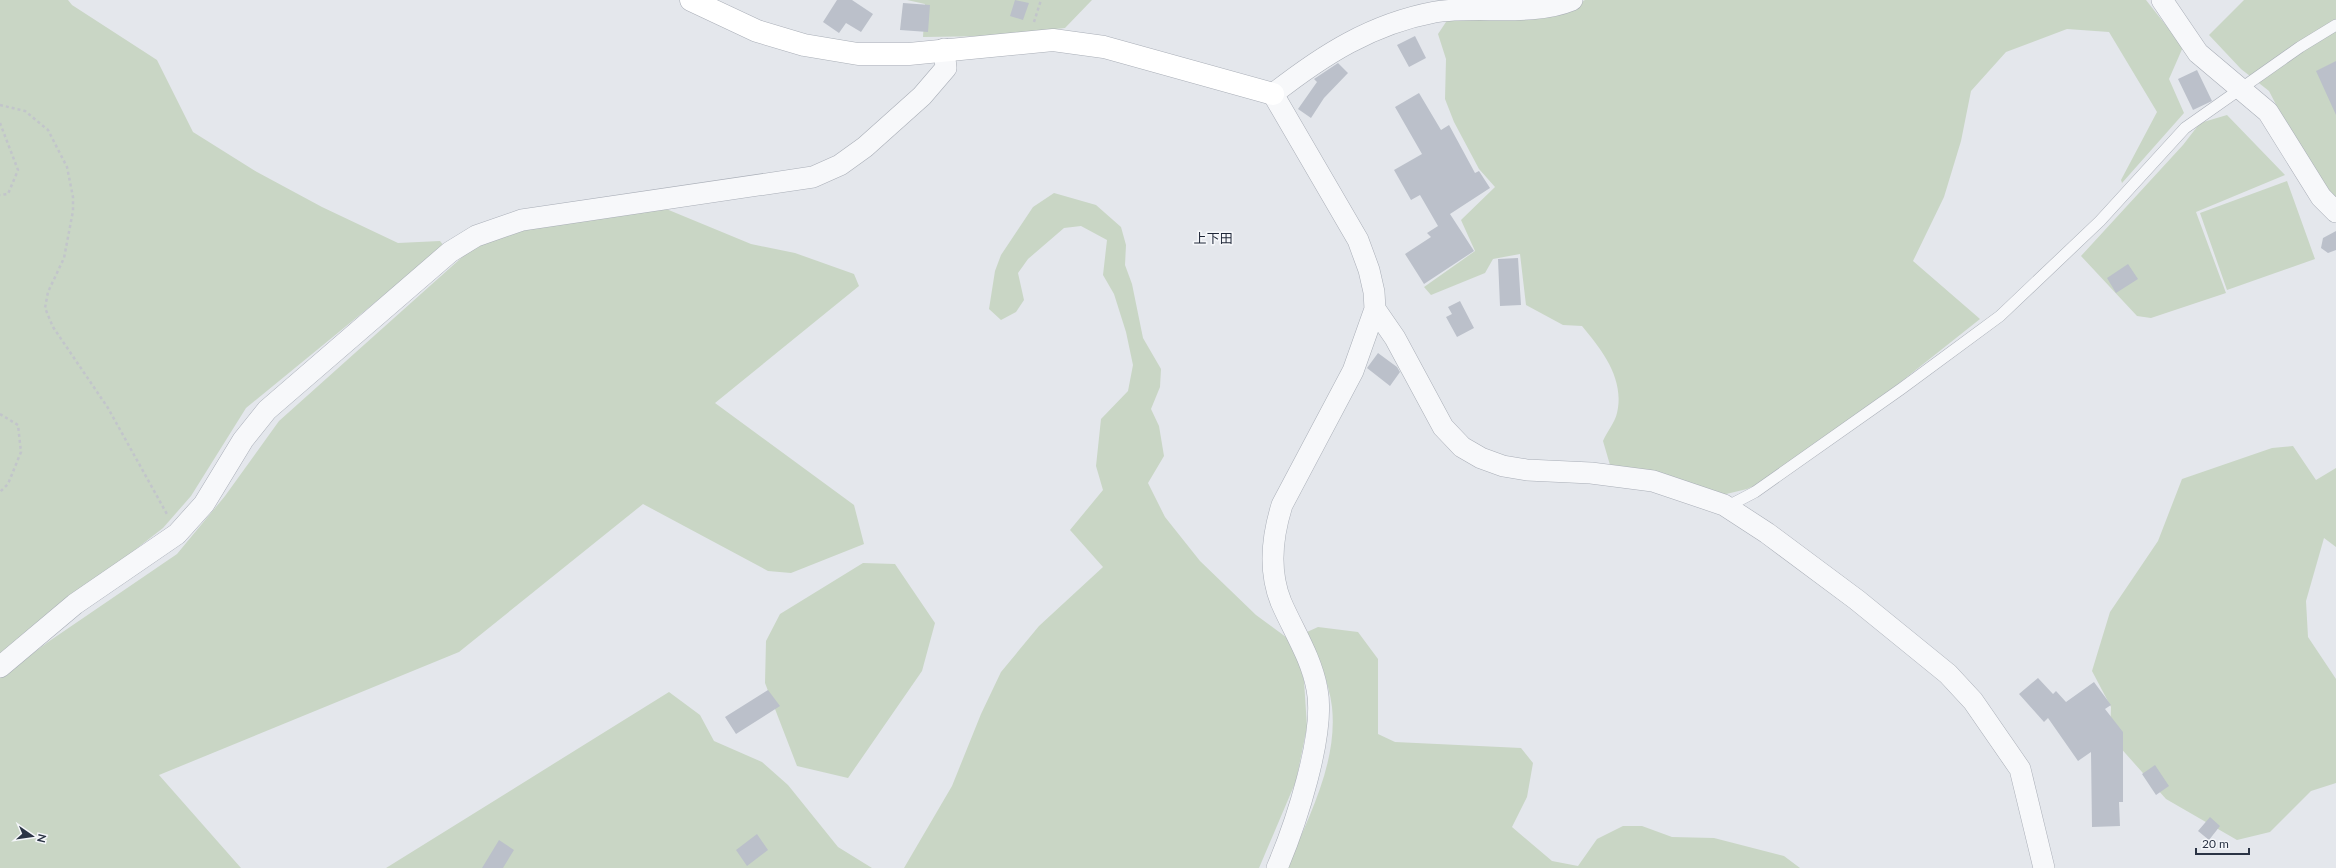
<svg xmlns="http://www.w3.org/2000/svg" width="2336" height="868" viewBox="0 0 2336 868" font-family="Lato,'Noto Sans JP',sans-serif">
<style>
.green{fill:#c9d6c5}
.building{fill:#bbc0ca}
.lines{fill:none;stroke-linecap:round;stroke-linejoin:round}
.lane-casing{stroke:#a9aeb7;stroke-width:12}
.street-casing{stroke:#a9aeb7;stroke-width:22}
.secondary-casing{stroke:#a9aeb7;stroke-width:23}
.path{stroke:#c2c5cb;stroke-width:2.5;stroke-dasharray:3 3;stroke-linecap:butt}
.lane{stroke:#f7f8fa;stroke-width:11}
.street{stroke:#f7f8fa;stroke-width:21}
.secondary{stroke:#fff;stroke-width:22}
.labels{text-anchor:middle;stroke-width:3.5;stroke-linejoin:round;paint-order:stroke}
.neighbourhood-label{font-size:13px;fill:#1d2536;stroke:#f4f6f9}
</style>
<rect width="100%" height="100%" fill="#e4e7ec"/>
<path class="green" d="M0,0H68L72,5L157,60L193,132L257,172L322,207L398,243L440,241L444,246L246,408L191,496L163,528L0,655Z
M907,0H1092L1065,28L991,36L923,37L925,4Z
M1585,0H2146L2183,47L2169,79L2184,113L2122,183L2121,180L2157,112L2109,32L2067,29L2006,52L1971,91L1961,141L1944,197L1913,261L1980,319L1854,419L1765,481L1747,489L1718,496L1610,465L1603,441C1607,432 1615,422 1617,413C1625,379 1602,350 1582,326L1563,325L1526,305L1520,254L1493,259L1485,273L1431,295L1424,287L1475,251L1461,220L1495,187L1479,169L1454,122L1445,99L1446,59L1438,34L1450,16L1570,8Z
M2244,0H2336V200L2306,163L2269,91L2241,69L2209,35Z
M2227,115L2285,175L2196,212L2226,293L2151,318L2137,316L2081,256L2183,145L2200,123Z
M2287,181L2315,259L2227,290L2200,213Z
M1054,193L1096,205L1121,227L1126,245L1125,265L1132,284L1143,338L1161,369L1160,387L1151,409L1159,426L1164,456L1148,483L1165,517L1200,561L1256,615L1294,643L1304,681L1307,727L1296,781L1259,868H904L952,786L981,714L1001,672L1039,626L1103,567L1070,530L1103,490L1096,466L1101,419L1128,391L1133,365L1126,332L1114,294L1103,275L1107,240L1081,226L1064,228L1028,259L1018,273L1024,300L1016,312L1001,320L989,309L995,271L1001,255L1033,207Z
M659,206L751,244L795,253L854,274L859,286L715,403L854,505L864,544L791,573L768,571L643,504L459,652L159,775L241,868H0V678L48,642L177,554L225,496L279,421L479,242L531,226Z
M2293,446L2316,480L2336,468V547L2324,538L2306,601L2308,637L2336,679V783L2311,791L2270,832L2237,840L2166,799L2110,736L2111,707L2092,671L2110,612L2158,541L2182,479L2272,448Z
M863,563L895,564L935,623L922,671L848,778L797,766L765,683L766,641L780,614Z
M1318,627L1358,632L1378,659V734L1395,742L1521,748L1533,763L1527,797L1512,827L1552,861L1578,866L1597,839L1623,826H1642L1672,837L1714,838L1784,856L1800,868H1287C1308,818 1338,763 1332,707C1329,681 1317,656 1307,632Z
M669,692L700,715L714,741L762,762L788,785L838,847L872,868H386Z"/>
<path class="building" d="M837,0H852L873,14L861,32L846,23L839,33L823,22Z
M1015,0L1029,3L1023,20L1010,16Z
M903,3L930,5L928,32L900,30Z
M1415,36L1426,58L1409,67L1397,45Z
M2336,61V115L2316,71Z
M1338,63L1348,73L1324,98L1311,118L1298,109L1317,82L1314,79Z
M2197,70L2212,101L2193,110L2178,79Z
M1419,93L1441,130L1449,125L1475,173L1479,171L1490,188L1450,214L1474,251L1424,284L1405,254L1431,237L1427,233L1438,226L1420,195L1411,200L1394,170L1422,154L1395,107Z
M2336,231V250L2328,253L2321,248L2323,238Z
M1518,258L1521,305L1500,306L1498,259Z
M2128,264L2138,279L2116,293L2107,278Z
M1460,301L1474,328L1457,337L1446,317L1452,314L1448,307Z
M1378,353L1397,367L1400,372L1390,386L1367,368Z
M2038,678L2053,694L2056,691L2066,702L2094,682L2111,705L2105,709L2123,732V802H2119L2120,826L2092,827L2091,752L2078,761L2048,718L2044,722L2019,694Z
M768,690L780,706L736,734L725,717Z
M2155,765L2169,786L2156,795L2142,774Z
M2210,817L2220,826L2209,840L2198,831Z
M757,834L768,850L747,866L736,850Z
M499,840L514,850L503,868H482Z"/>
<g class="lines">
<g class="lane-casing">
<path id="lane" d="M1725,505L1732,504L1755,492L1901,389L2000,316L2100,221L2185,128L2300,47L2336,25"/>
</g>
<g class="street-casing">
<path id="street" d="M2162,0L2198,53L2268,112L2321,197L2336,212
M1375,309L1395,338L1443,427L1462,447L1481,458L1503,466L1527,470L1591,473L1653,481L1724,505L1767,533L1857,600L1948,674L1973,701L2020,769L2044,868
M0,667L75,604L177,534L204,504L243,440L267,410L450,252L476,236L522,220L813,177L840,165L865,147L922,96L946,68L944,49
M1277,868C1295,826 1326,734 1317,689C1311,657 1294,632 1281,602C1268,570 1272,537 1282,505L1353,371L1375,309L1374,292L1369,270L1358,240L1273,94C1323,55 1371,24 1435,12C1478,5 1531,17 1572,0"/>
</g>
<g class="secondary-casing">
<path id="secondary" d="M691,0L757,31L804,45L858,54H909L1053,40L1104,47L1273,94"/>
</g>
<path class="path" d="M1034,22L1041,0
M0,105L25,111L48,130L67,167L73,197V211L64,258L48,292L45,308L53,327L108,408L168,516
M0,123L18,170L8,194L0,195
M0,414L18,425L21,452L8,484L0,492"/>
<use href="#lane" class="lane"/>
<use href="#street" class="street"/>
<use href="#secondary" class="secondary"/>
</g>
<g class="labels">
<g class="neighbourhood-label">
<text x="1213" y="243">上下田</text>
</g>
</g>
<g transform="translate(32 836) rotate(103)" stroke="#f4f6f9" stroke-width="3" paint-order="stroke">
<path d="M0-3L7 15L0 10L-7 15Z" fill="#2b3445"/>
<text y="-6" font-size="11" font-weight="bold" text-anchor="middle" fill="#2b3445">N</text>
</g>
<path d="M2196 848v6h53v-6" fill="none" stroke="#2b3445" stroke-width="2"/>
<text x="2202" y="848" font-size="12" fill="#2b3445" stroke="#f4f6f9" stroke-width="3" paint-order="stroke">20 m</text>
</svg>
